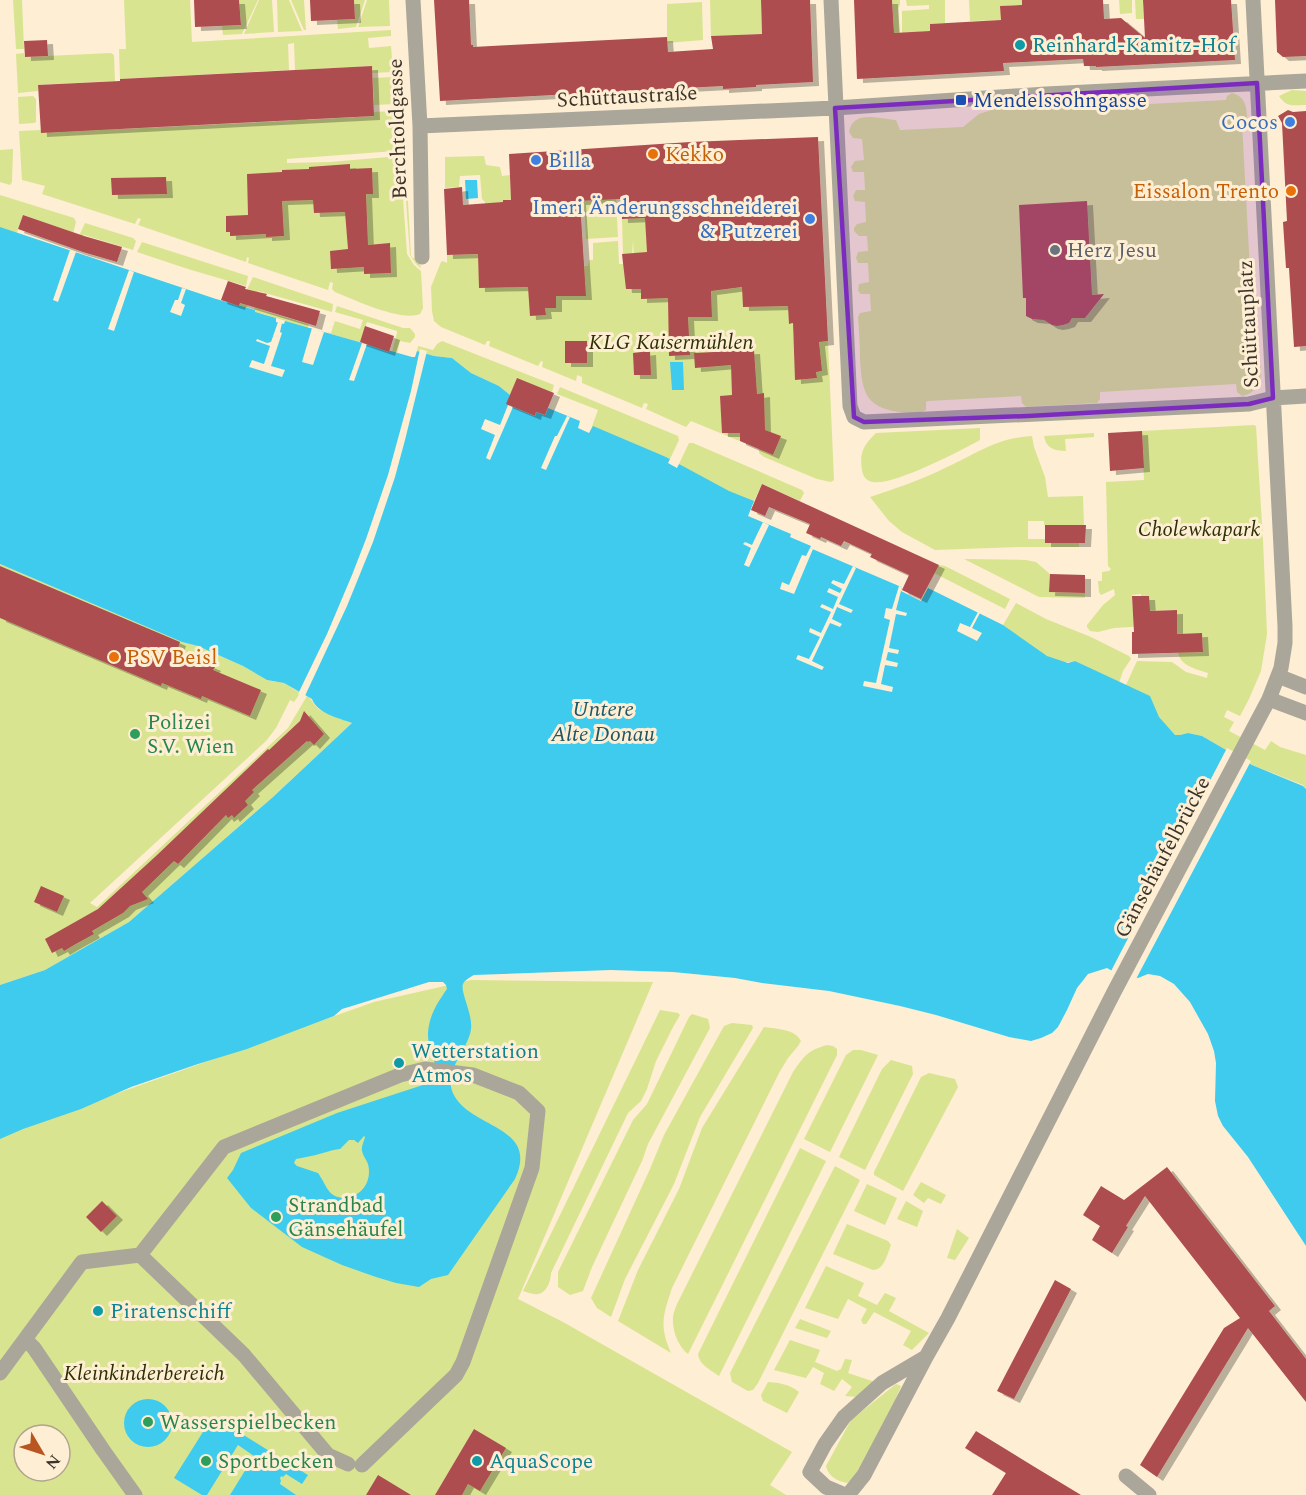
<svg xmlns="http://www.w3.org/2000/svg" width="1306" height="1495" viewBox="0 0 1306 1495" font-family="Spectral,serif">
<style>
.green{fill:#d9e490;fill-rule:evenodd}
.water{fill:#3ecbee;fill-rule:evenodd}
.pier{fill:#feeed3}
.building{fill:#ad4d4f;filter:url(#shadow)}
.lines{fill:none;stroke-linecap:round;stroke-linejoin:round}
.minor{stroke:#aba69a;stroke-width:15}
.marked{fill:#7b2cbf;fill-opacity:0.2;stroke:#7b2cbf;stroke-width:4.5;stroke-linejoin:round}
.culture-dot{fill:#0f9aa8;stroke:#feeed3;stroke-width:2}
.transit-dot{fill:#1a4fb4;stroke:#feeed3;stroke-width:2}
.shop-dot{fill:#3f7fe0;stroke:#feeed3;stroke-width:2}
.food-dot{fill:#e8710a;stroke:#feeed3;stroke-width:2}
.worship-dot{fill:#6b7280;stroke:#feeed3;stroke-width:2}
.leisure-dot{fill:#2e9e5b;stroke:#feeed3;stroke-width:2}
.labels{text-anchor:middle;stroke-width:6;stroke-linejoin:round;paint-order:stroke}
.culture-label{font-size:21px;fill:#0d838f;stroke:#feeed3;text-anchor:start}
.street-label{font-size:21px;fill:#3b342a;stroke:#feeed3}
.transit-label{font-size:21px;fill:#164399;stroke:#feeed3;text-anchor:start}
.shop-label{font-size:21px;fill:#366cbe;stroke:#feeed3;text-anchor:end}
.food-label{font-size:21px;fill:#c56008;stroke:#feeed3;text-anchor:start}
.worship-label{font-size:21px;fill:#5b616d;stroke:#feeed3;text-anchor:start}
.park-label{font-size:21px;font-style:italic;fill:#2c3004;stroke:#feeed3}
.leisure-label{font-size:21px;fill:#27864d;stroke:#feeed3;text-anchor:start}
.water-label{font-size:22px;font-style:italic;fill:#1f5766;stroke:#feeed3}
</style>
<defs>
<filter id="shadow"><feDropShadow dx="6" dy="4" stdDeviation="0" flood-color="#0004"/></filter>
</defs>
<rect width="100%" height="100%" fill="#feeed3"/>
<path class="green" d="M13,0H22L24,49H16Z
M124,0H190L192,42L391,30V36L368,38L369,48L391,46L393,72L372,73V66L295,70L294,43L288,44L289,70L120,79L119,49H126Z
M239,0H258L242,34L223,35L222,26L241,25Z
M259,0H272L274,32L244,34Z
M277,0H289L302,31L278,32Z
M291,0H304L306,30H304Z
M354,0H365L356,27L338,29L337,20L355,19Z
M367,0H389L390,26L358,27Z
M710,0H761L762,34L711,36Z
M892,0H900V5L898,8L899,33H894Z
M906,0H945V23L930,24V31L902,33V11L929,9V5L907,6Z
M969,0H1022V5L1001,6V20L970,21Z
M1119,0H1132V13L1120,14Z
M1135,0H1143L1144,19H1136Z
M702,2L703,40L667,43V4Z
M24,53L25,57L111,53L114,55L115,81L38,85V91L18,93L16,54Z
M393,77L395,104L374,105L373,78Z
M1292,90L1306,91V105C1293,105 1287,108 1279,96Z
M1232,93C1246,97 1247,107 1247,121L1242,123L1255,363H1260C1263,378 1259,393 1242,396L1237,392L1236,384L1100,392V399L1097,403L1026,407L1022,403L1021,396L928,401L926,402V410C919,415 907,413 899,412C864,407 862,390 860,359C860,345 859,331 858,317L860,313L871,311L870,294H861L858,291L859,284L869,282L868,263H858L856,258L858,252L868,251L867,236H859L854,231V228L857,224L866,222L865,202L855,201L853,196L856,190H865L864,172H853L851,167L855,161L864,160L862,139L853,138L849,132C853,109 879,119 896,120L900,130L963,127L979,114L998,108L1015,105L1086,101L1089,103L1091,107L1226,100L1227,96Z
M33,96L36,99V122L34,123L19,124L18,97Z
M291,109L308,120L374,116V112L395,111L398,148L395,151L287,159V163L330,162L400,156L407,254L414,265L421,271L423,308L420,314C401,322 355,300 335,292L332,289L333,283L330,282L328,290L248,263L249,258L247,257L246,262L138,225L141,219L138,218L135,224L42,194L45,186L22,180L19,131L41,130V133L122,124L123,129L291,121Z
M13,149C13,160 12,171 12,182L10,185L0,182V150Z
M484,156L486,165L500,167L502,176L510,175L511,200L503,201L504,232L485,222V202L482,199L480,175L460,176L459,187L445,188V157Z
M403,161L407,184L411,256L413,258H419L421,268L416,264L410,255Z
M630,182L715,290L752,286L788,273L790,324L793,323L794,343L828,341L834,480L831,482L817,479L764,457L759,453V449L691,421L686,427L646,409L648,404L644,403L642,408L582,383V377L577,375L576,381L542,367L543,362L541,361L538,366L489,346L490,341H487L485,345L441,327L434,321L432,311L431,287L441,262L443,261L447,263V255L514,253L584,262V266H588L589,260H593V243L618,241L619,264H623V259L634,258L633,240L632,257L627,254H623L622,219H631Z
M0,195L74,218L76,222L73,234L69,231L23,215L16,235L0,246Z
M616,199L618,237L586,239L584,201Z
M85,223L133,238L136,241L133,250L84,235L83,237L79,236Z
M142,242L248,276L246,286L188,269L137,252Z
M253,277L333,304L332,312L258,291L259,292L255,305L262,307L261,310L308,324V328H312L308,341C299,346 291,344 285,337L286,321L260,313L276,321L272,331C263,332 256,330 253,320L255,312L254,307L248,305L247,308L249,309C248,320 246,320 239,327C229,324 214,317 212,305L216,299L239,306Z
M337,306L403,328H410L415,334V337L410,343L400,341L397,353L392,352L397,333V331L367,322L360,342L362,343L324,332L331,333L335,321L360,329L363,320L335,312Z
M442,341L554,385L552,392L517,379L510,395L499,386L471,373L452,358L434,356L417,351L418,346L433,350L437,344Z
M560,387L678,436L679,440L670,459L666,457L587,440L598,410L557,394Z
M1254,425L1256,426L1263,540L1267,634L1261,671L1249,699L1240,716L1227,710L1224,717L1234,722L1229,731L1265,750L1271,741L1280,747L1306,755V789L1303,785L1252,765L1202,736L1188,733L1180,735H1175L1126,685L1137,661L1172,662L1186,672L1207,678L1208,673C1196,669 1180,666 1178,652L1203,651L1202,633L1177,634V610L1146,611V626L1114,628L1098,632L1090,631L1087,627V625L1103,605L1115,595L1114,589L1101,595L1099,592L1098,581H1102V572L1109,571L1111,569L1108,566L1106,482L1144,480L1142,431ZM1141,594V596H1149V604L1133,610L1132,595Z
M980,428V440C960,451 893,486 873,482C866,481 863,476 862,470C859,452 864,445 876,433Z
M1094,433V437L1065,439L1066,451C1054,451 1046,448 1044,436Z
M1032,436L1034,447L1045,477L1048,497L1083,496L1084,525H1044V521H1028V539H1045V543H1079V547H1019L935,550L902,532L889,521L870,497C894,489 918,481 941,470C973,456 995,438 1032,436Z
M689,443H693L802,490L804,493L800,501L762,484L747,516L679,464Z
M964,559L1026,560L1036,562L1050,574V592L1085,593V598L1039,597Z
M0,564L182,642L198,646L243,666L267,680L284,683L295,690L301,692L294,702L290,700L276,728L266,741L90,903L97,907L288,728L307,696C313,700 314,706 320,710C330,715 342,719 352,723L273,797L129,922L45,970L0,985Z
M939,565L945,566L1010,599L1005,609L934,573Z
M1016,603L1046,619L1091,637L1129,656L1131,659L1123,671L1119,683L1075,661C1052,668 1022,638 1003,625Z
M471,980L653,982L518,1299L563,1322L792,1452L770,1485L786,1495H0V1135L374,1002ZM24,1435H60V1471H24Z
M660,1010L678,1013L680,1015L673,1027L656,1061L647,1089L641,1101L628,1113L551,1273C551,1280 547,1293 538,1294C534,1295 527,1292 523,1291Z
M692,1014L708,1019L710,1028L648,1144L642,1161L592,1267L583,1291L570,1295L558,1287V1272L633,1120L647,1104L689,1017Z
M732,1023L752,1025L753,1028L700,1117L674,1184L625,1279L611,1317L597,1308L591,1298L650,1169L664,1135L724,1026Z
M764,1027C777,1029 795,1029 801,1041L798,1046L788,1058L779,1073L672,1288C663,1315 659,1326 671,1353L618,1321L638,1270L679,1189L702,1128Z
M827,1045L833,1046L837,1049V1055L688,1354C678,1346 672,1330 673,1318C673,1314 675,1309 677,1304L793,1072C805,1055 807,1051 827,1045Z
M853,1050H861L878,1055L830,1152L804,1139L846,1055Z
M891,1060L912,1066L913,1074L865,1170L839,1157L882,1069Z
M929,1073L955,1079L958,1087L903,1191L874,1175V1172L921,1077Z
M800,1148L826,1161L719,1376C711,1370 699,1365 698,1354Z
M835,1166L860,1180L758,1383L753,1390L748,1391L732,1382L730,1373Z
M921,1182L946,1195L941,1204L928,1198L924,1203L913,1195Z
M867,1184L897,1198L885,1225L854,1211Z
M906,1201L923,1211L917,1227L897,1219Z
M847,1224L888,1241L891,1245C887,1255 884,1270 873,1270L833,1254Z
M957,1229L969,1238L955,1260L947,1258Z
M826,1266L864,1283L858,1296L877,1305L885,1293L896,1298L889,1311L929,1333L912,1350L903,1345L911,1331L874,1312L866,1324H863L861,1320L867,1309L848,1299L838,1319L805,1308Z
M800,1319L831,1331L827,1338L795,1328Z
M790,1340L820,1350L815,1362L837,1371L841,1369L845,1359L852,1360L848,1373L875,1382L857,1397L845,1396L852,1387L842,1379L834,1391L820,1384L824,1373L813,1367L806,1378L774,1370Z
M768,1382C780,1383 789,1384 799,1392L787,1413L763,1401L761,1395Z
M896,1384L901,1386L896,1398L856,1476L847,1483C837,1481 828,1476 826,1466L851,1420Z"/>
<path class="water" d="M465,180H477L478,198L466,199Z
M0,227L216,299L255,310V312L276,318V322L284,324L285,321L412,357H415L417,351L434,356L452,358L471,373L499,386L510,395L507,404L535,416L536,412L545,415L548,408L580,421L578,428L589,433L593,426L666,457L670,459L668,463L677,468L679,464L729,491L754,501L748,516L791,534L790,537L811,546L810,548L899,586L902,587L901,591L921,601L928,588L1003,625L1047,656L1068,663L1075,661L1150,696L1159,717L1175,735H1180L1188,733L1202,736L1252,765L1303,786L1306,789V1246L1248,1157L1223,1126L1218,1116L1215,1101L1216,1063L1214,1051L1208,1034L1190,1002L1174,984L1160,976L1148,974L1138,978L1114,972L1107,968L1088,974L1077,988L1067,1010L1058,1027L1052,1033L1041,1038L1031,1041L1009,1037L936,1015L900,1006L829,991L762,983L735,978L673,972L611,970L474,975C470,977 465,980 463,984C460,992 473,1014 471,1029C468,1052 440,1072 455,1097C475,1129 539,1127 515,1179L448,1275L431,1279L419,1287L396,1283L376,1277L342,1265L302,1247L251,1208L227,1178L233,1170L241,1153L337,1113L429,1083C444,1067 427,1052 428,1033C429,1016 437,1003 447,989L446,985L443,982H429L352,1006L342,1009L334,1016L247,1049L198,1064L131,1087L81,1109L23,1129L0,1139V985L45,970L129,922L273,797L352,723C338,718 317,713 312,699L284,683L267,680L243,666L198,646L182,642L0,564ZM364,1136L365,1137C364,1142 361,1146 362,1151C363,1156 366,1159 368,1164C372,1179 364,1194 349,1197C328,1201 327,1185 318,1173L297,1166L294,1163L296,1159C302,1158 306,1157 311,1156C321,1154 330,1150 340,1149L349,1140H354L358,1143Z
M670,362H683L684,390H672Z
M124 1423a24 24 0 1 1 48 0a24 24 0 1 1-48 0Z
M213,1416L308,1475L302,1484L286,1474L283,1477L281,1476L280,1479L281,1480L280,1484L296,1495H230L254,1456L238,1445L207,1495H202L174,1478Z"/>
<path class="pier" d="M70,250L76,252L58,302L53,300Z
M129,270L134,272L114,331L108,329Z
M182,288L186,289L181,303L185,305L181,316L170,312L175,300H178Z
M278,322L282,323L280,332L282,333L271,366L285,370L282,377L249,367L252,360L264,364L270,346L256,341L257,339L267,343L271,342Z
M312,328L324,332L313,365L302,362Z
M362,343L367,344L354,381L349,380Z
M420,349L427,351L405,440L395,477L373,542L347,606L304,698L298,694L327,634L352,575L366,539L388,475L411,391Z
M508,405L513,407L490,460L486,458L495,435L481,429L485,419L500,425Z
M567,416L570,417L546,470L541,468L555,436H557Z
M763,522L769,525L749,567L744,565L751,548L743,544L745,542L752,545Z
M810,548L813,549L794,594L780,589L782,582L789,585L802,555L806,556Z
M853,566L856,568L839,604L853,610L851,613L837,607L832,619L842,624L840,627L830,623L812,661L824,667L822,670L796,659L798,655L809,659L820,637L809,632L810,628L821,633L831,612L820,607L822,604L833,609L838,597L827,592L829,588L840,593L842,589L831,583L833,580L844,584Z
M899,586L902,587L896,610L907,613L906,616L896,614L889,648L899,650L898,654L888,652L886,660L898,663L897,667L885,665L881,684L893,687L892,692L863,686L864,681L876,683L890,620L884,618L886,608L892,609Z
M978,612L980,613L972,628L982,633L977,641L957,631L960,623L970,627Z
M1227,748L1251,761L1135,981L1113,975L1110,973Z"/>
<path class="building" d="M194,0H239L241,25L195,27Z
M310,0H354L355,19L311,21Z
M434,0H469L471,45H473V47L667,37L668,52L713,49L711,36L762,34L761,0H810L813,82L756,85V87L723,89V86L440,101Z
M854,0H892L894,33L930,31V24L1001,20L1000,6L1022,5V0H1103L1104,19L1121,18L1145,38L1143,0H1231L1235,60L1096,67V66H1084L1083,59L1003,63L1004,71L857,79Z
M1275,0H1306V56L1283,57L1277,52Z
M47,40L48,56L25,57L24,41Z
M372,66L374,116L41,133L38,85L120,81V79Z
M1288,110L1293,112L1306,111V346L1294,347L1289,268H1286L1283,222L1287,221L1282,123L1278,116Z
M818,137L828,341L819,342L822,371L816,372L817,378L795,380L793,323L789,324L788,306L743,307L742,287L711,291L712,317H688L690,355L669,356L668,298L641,299V289H626L622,254L647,252L645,218L622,219L621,199L580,201L586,296H556V308H545L546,315L530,316L528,287L479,288L478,254L447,255L444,189L462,187L463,205L503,202V200H511L509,154L690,142Z
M350,164V169L372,168L373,194H366L368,245L390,243L391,273L364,274V267L331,269L330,251L348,249L345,212L314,213L313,200L282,201L284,236L266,237V234L230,236V232H226V216L248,215L247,174L282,172V170L309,169V167Z
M166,177L167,194L112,195L111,178Z
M1087,201L1092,295L1104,294L1085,318H1072L1069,323L1063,325L1057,326L1052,325L1044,320L1032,319L1026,316V298H1023L1019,205Z
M23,215L84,236L122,247L117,262L83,252L18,229Z
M228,281L246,287L245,289L267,294L266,296L320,311L316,326L240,303L239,306L221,300Z
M365,326L394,336L389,352L360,342Z
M565,341H587V363H565Z
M754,350L757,394L764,393L765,430L781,436L773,455L740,441V433H722L720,396L732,395L731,365L695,368L694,353Z
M650,351L651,375H634L633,353Z
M517,378L554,393L545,415L536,412L535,416L506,404Z
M1142,431L1144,468L1110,471L1108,433Z
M762,484L939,565L921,599L902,590L909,575L870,557L872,554L844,541L841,546L821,537L820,539L806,533L810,524L769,507L765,516L751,510Z
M1045,525H1086L1085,543H1045Z
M0,566L180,642L177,651L215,667L213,670L261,690L250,716L202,696L201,699L162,683L161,686L0,618Z
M1050,574L1085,575V593L1049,592Z
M1132,596H1149L1150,611L1177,610V634L1202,633L1203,652L1132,654V632H1134Z
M304,711L324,734L314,745L310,741L308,742L307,741L252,790L254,792L245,801L248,805L234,818L232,815L228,818L226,815L178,864L174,861L142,892L148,899L130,906L123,913L92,931L94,934L74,945L64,951L62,948L52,953L45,939L98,909L156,856L268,749L269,750L300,721Z
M41,886L64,896L57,912L34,902Z
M1167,1167L1275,1306L1269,1311L1306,1359V1402L1248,1328L1157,1477L1140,1465L1224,1328L1240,1318L1145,1196L1126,1226L1128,1227L1112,1253L1092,1240L1100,1226L1083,1215L1101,1186L1124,1200Z
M102,1201L117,1216L101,1232L86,1217Z
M1055,1280L1071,1289L1014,1399L997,1391Z
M474,1429L506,1448L480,1491L468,1484L462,1495H435Z
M976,1431L1033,1466L1081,1495H992L1006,1473L965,1448Z
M378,1475L411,1495H366Z"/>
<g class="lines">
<path class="minor" d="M413,0L420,126L422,257
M831,0L850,406L854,417L864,422C992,417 1120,410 1249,404L1273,398L1306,396
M420,126L835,108L1046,94L1306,81
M1278,676L1306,687
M1269,699L1306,713
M25,1339L34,1348L103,1450L135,1495
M0,1373L82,1262L140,1255
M348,1464L328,1455L244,1355L140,1255L224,1147L400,1075L425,1069L473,1075L519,1093L538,1111L532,1168L463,1362L456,1375L362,1465
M1126,1476L1149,1495
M845,1495L826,1487L810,1472L825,1444L844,1417L882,1383L926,1357
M848,1495L864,1475L926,1357L948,1318L1114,992L1269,699L1281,668L1285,643V626L1253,0"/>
</g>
<path class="marked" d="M1257,83L1273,398L1249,404L1028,416L864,422L854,417L835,108Z"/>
<g class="culture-dot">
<circle cx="1020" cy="45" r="6"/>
<circle cx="399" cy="1063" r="6"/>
<circle cx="98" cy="1311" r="6"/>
<circle cx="477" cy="1461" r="6"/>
</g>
<rect class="transit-dot" x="955" y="94" width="12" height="12" rx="3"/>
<g class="shop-dot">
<circle cx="1290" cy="122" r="6"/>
<circle cx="536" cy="160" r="6"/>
<circle cx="810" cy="219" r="6"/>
</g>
<g class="food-dot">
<circle cx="653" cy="154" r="6"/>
<circle cx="1291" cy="191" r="6"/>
<circle cx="114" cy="657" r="6"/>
</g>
<circle class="worship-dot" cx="1055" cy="250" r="6"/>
<g class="leisure-dot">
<circle cx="135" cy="734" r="6"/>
<circle cx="276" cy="1217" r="6"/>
<circle cx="148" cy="1422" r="6"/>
<circle cx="206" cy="1461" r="6"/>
</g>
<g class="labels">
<g class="culture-label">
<text x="1032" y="52">Reinhard-Kamitz-Hof</text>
<text x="411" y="1058">Wetterstation<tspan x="411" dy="24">Atmos</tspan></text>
<text x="110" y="1318">Piratenschiff</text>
<text x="489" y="1468">AquaScope</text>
</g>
<g class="street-label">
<text transform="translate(627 96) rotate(-3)" y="7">Schüttaustraße</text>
<text transform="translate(397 129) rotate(-92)" y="7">Berchtoldgasse</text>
<text transform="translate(1248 324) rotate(-93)" y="7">Schüttauplatz</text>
<text transform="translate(1162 857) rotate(-62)" y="7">Gänsehäufelbrücke</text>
</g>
<g class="transit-label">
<text x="973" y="107">Mendelssohngasse</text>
</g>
<g class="shop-label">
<text x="1278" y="129">Cocos</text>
<text x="548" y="167" text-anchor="start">Billa</text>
<text x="798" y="214">Imeri Änderungsschneiderei<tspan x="798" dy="24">&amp; Putzerei</tspan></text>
</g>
<g class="food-label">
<text x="665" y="161">Kekko</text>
<text x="1279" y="198" text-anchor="end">Eissalon Trento</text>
<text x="126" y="664">PSV Beisl</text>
</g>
<g class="worship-label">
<text x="1067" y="257">Herz Jesu</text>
</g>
<g class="park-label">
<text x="671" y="349">KLG Kaisermühlen</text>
<text x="1199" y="536">Cholewkapark</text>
<text x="144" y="1380">Kleinkinderbereich</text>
</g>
<g class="leisure-label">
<text x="147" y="729">Polizei<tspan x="147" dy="24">S.V. Wien</tspan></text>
<text x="288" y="1212">Strandbad<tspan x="288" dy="24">Gänsehäufel</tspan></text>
<text x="160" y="1429">Wasserspielbecken</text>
<text x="218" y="1468">Sportbecken</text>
</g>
<g class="water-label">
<text x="603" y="716">Untere<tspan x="603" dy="25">Alte Donau</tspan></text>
</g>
</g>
<g transform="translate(42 1453) rotate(129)"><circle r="28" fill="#feeed3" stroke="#b0a48f" stroke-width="1.5"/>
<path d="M0-4.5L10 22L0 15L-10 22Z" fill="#b95521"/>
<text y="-9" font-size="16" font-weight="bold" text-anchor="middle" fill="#3b342a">N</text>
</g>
</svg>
